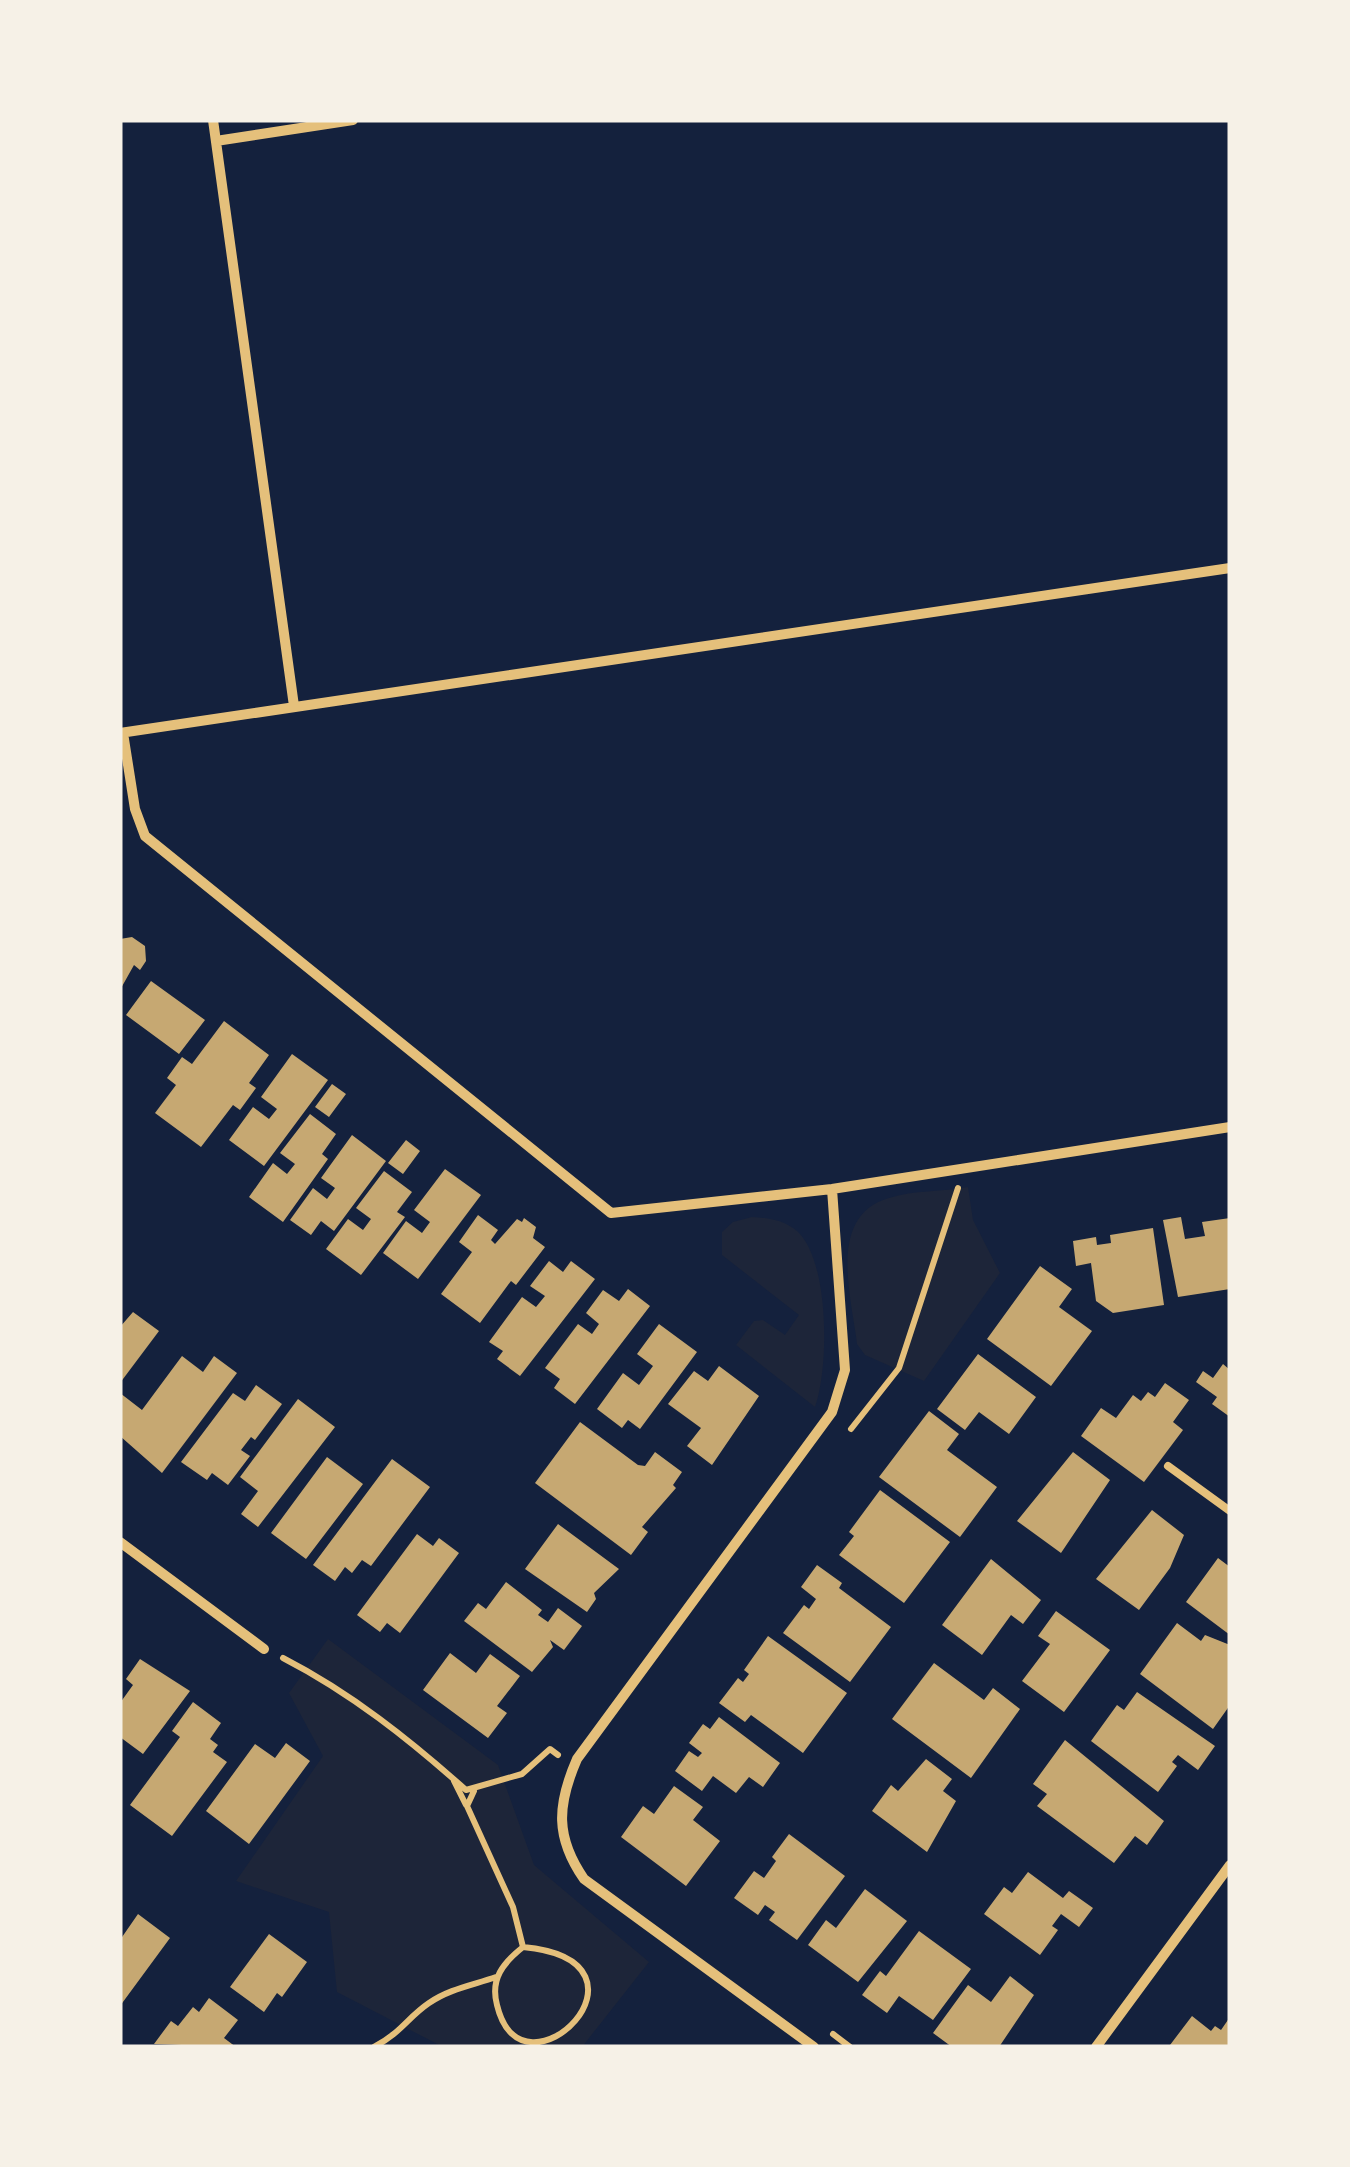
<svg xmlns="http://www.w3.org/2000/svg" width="1350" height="2167" viewBox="0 0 1350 2167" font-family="'Zilla Slab',serif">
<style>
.green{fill:#1d2539}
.building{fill:#c6a872}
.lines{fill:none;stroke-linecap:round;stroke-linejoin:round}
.path{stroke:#e5c07b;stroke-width:6}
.service{stroke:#e5c07b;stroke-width:8}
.minor{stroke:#e5c07b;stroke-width:10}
</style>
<rect width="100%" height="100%" fill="#14213d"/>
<path class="green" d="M968,1187L973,1220L1000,1273L924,1381L865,1355L857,1344C852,1298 826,1216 889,1198C914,1190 942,1192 968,1187Z
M752,1217C768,1218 784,1220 797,1231C830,1261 829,1368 815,1407L736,1345L754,1321L763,1320L785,1335L799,1315L722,1255V1232L733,1222Z
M328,1639L498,1765L534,1865L649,1962L582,2047H443L337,1992L329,1912L236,1881L323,1756L289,1693Z"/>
<path class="building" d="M132,937L145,946L146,961L140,970L134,965L120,990V939Z
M151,981L205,1020L179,1054L126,1015Z
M224,1021L269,1055L249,1083L256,1088L240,1110L233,1105L201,1147L155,1113L176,1085L167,1078L182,1057L192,1064Z
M292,1054L328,1080L264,1166L229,1140L253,1107L269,1119L277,1109L261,1097Z
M332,1084L346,1094L329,1117L315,1107Z
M310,1114L336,1134L322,1154L328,1159L283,1222L249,1197L273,1163L287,1174L295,1164L280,1153Z
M352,1135L386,1161L334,1231L321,1221L311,1235L290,1220L313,1188L327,1199L335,1188L321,1178Z
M406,1140L420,1151L403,1174L388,1163Z
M445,1169L481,1195L418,1279L383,1253L406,1221L422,1233L430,1222L414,1210Z
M384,1171L412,1192L397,1212L405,1217L361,1275L326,1249L348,1219L363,1230L371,1219L356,1208Z
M478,1215L498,1230L491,1240L495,1244L517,1219L522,1222L524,1218L536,1227L533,1238L545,1247L516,1285L511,1281L480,1323L441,1294L472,1252L459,1242Z
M1181,1217L1185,1239L1205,1236L1202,1222L1230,1218V1289L1178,1297L1163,1220Z
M1153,1228L1164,1305L1113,1313L1096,1301L1091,1263L1076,1266L1073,1241L1096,1237L1097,1245L1111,1243L1110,1235Z
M549,1261L563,1272L571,1261L595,1279L520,1376L497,1359L503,1351L489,1342L522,1297L536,1307L545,1296L530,1286Z
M1040,1266L1072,1289L1059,1307L1092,1331L1051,1386L987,1339Z
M628,1289L650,1306L575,1404L554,1388L560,1379L545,1368L578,1324L592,1334L599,1324L586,1313L603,1290L619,1301Z
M133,1312L159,1331L120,1383V1327Z
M659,1324L697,1352L640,1429L628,1420L622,1428L597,1409L623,1373L639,1385L653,1366L637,1354Z
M978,1354L1036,1397L1009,1434L979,1412L965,1430L937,1409Z
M182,1356L203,1372L214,1356L237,1373L162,1473L120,1436V1393L142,1410Z
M1223,1364L1230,1370V1417L1212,1404L1217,1397L1196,1382L1203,1371L1213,1378Z
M719,1366L759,1396L712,1465L687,1446L701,1428L668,1404L694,1371L708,1381Z
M1165,1383L1189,1400L1173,1422L1183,1430L1144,1482L1081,1436L1101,1408L1116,1418L1133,1395L1141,1401L1148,1392L1155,1397Z
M256,1385L282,1404L255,1440L251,1437L241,1450L250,1456L228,1485L212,1473L207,1480L181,1462L233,1393L245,1401Z
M298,1399L335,1427L258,1527L241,1514L258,1491L240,1477Z
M929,1411L959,1434L947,1450L997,1487L960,1537L879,1477Z
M580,1422L638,1465L645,1466L655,1452L682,1472L673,1485L676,1488L642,1527L648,1532L631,1555L535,1483Z
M1073,1452L1110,1480L1061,1553L1017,1521Z
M327,1457L363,1484L306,1559L271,1533Z
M392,1459L430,1487L371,1566L362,1560L352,1573L345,1567L335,1581L313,1565Z
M880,1490L950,1542L904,1603L839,1555L854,1536L849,1532Z
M1152,1510L1184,1535L1170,1568L1139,1610L1096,1579Z
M558,1524L619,1569L594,1593L596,1599L587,1612L525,1569Z
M417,1534L433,1546L439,1538L459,1553L400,1633L387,1623L380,1632L357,1615Z
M1218,1558L1230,1567V1635L1186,1602Z
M991,1559L1041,1600L1023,1624L1011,1615L982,1655L942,1625Z
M817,1565L842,1583L839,1588L891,1627L850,1682L783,1633L804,1605L809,1609L816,1599L801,1587Z
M506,1582L542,1610L538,1615L548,1622L558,1608L582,1626L564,1650L550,1640L553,1647L532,1672L464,1621L478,1603L486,1609Z
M1056,1611L1110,1650L1064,1712L1022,1681L1050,1644L1038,1636Z
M1177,1623L1201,1641L1205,1635L1230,1645V1705L1213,1729L1140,1674Z
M768,1636L847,1693L803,1753L751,1715L745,1722L719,1703L738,1678L743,1682L749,1674L744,1670Z
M450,1653L476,1673L490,1654L520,1676L497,1706L507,1713L488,1738L423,1690Z
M140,1659L190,1691L143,1754L120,1737V1703L133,1685L126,1679Z
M934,1663L984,1700L993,1688L1020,1709L971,1778L892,1719Z
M1137,1692L1215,1746L1198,1770L1178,1755L1172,1762L1177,1766L1158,1792L1091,1741L1117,1705L1124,1710Z
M193,1702L221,1723L210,1739L218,1745L213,1752L227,1762L172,1836L130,1805L180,1737L172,1731Z
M719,1717L780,1763L763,1787L749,1777L736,1793L713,1776L702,1791L675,1771L689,1751L698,1757L702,1753L689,1743L703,1724L710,1729Z
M1065,1740L1164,1821L1147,1845L1135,1836L1114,1863L1037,1806L1047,1794L1033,1784Z
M286,1743L310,1761L249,1844L206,1811L255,1744L275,1758Z
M926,1759L952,1779L943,1791L956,1801L927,1852L872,1811L891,1785L898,1791Z
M674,1786L703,1807L693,1820L720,1841L686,1886L621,1837L643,1806L654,1814Z
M789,1834L845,1876L797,1940L769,1920L775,1912L765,1905L758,1915L734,1898L754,1871L764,1878L776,1861L772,1857Z
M1028,1872L1063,1898L1069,1891L1093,1908L1079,1927L1061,1914L1052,1926L1058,1930L1040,1955L984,1914L1004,1887L1012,1893Z
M865,1889L907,1921L858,1982L808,1945L826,1920L836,1928Z
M138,1914L170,1938L120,2006V1940Z
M919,1931L971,1969L933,2020L899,1996L887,2013L862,1995L880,1971L886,1976Z
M269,1934L307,1962L282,1997L277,1993L264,2012L230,1987Z
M1010,1976L1034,1995L999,2047H952L933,2033L968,1985L991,2002Z
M209,1998L238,2020L224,2038L236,2047L154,2044L171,2021L178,2026L193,2007L199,2012Z
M1192,2016L1211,2031L1215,2026L1221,2030L1230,2017V2047L1170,2045Z"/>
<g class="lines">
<path class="path" d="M851,1429L899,1368L958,1188
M283,1658C351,1693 410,1740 466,1790L522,1774L550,1749L558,1755
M454,1781L466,1805
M474,1791L467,1806L513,1907L523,1947C672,1961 522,2110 497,2005C490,1979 503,1963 523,1947
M833,2034L850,2047
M374,2047C402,2032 407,2018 429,2003C449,1989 473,1985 496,1977"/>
<path class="service" d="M1168,1466L1230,1511"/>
<path class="minor" d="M213,120L294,706
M216,141L353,120
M120,733L1230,568
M123,733L135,809L145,836L611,1213L832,1189L1230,1127
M120,1542L264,1649
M814,2047L584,1879C555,1837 557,1805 577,1759L832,1412L845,1370L832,1189
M1096,2047L1230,1865"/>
</g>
<rect width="1350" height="2167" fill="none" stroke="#f6f1e7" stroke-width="245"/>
</svg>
